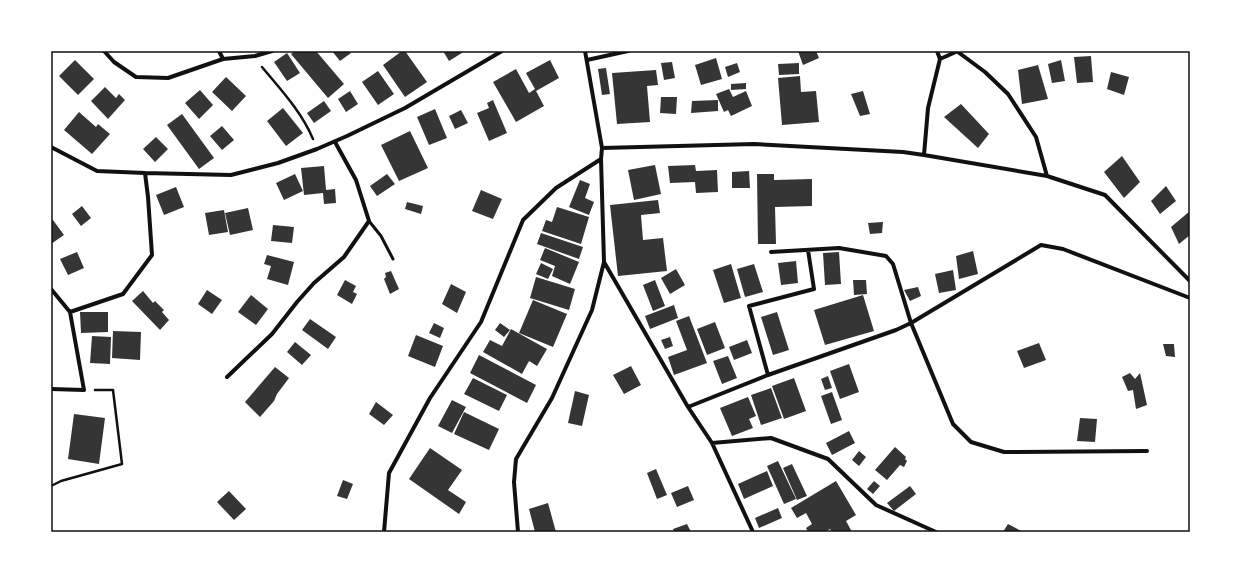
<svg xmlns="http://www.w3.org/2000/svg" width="1241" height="583" viewBox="0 0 1241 583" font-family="Inter,sans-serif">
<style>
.building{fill:#353535}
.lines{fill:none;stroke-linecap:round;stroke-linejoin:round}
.path{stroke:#111;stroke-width:2.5}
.service{stroke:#111;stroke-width:3}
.minor{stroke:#111;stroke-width:4}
.neatline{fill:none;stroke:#111;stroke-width:1.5}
</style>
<rect width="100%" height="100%" fill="#fff"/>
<path class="building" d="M295,51H316L344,84L328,98L291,54Z
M332,51H349L351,53L340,61Z
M402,51H405L427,82L405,97L383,65Z
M443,51H465L449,61Z
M798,51H816L819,58L803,65Z
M287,53L300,73L287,81L274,62Z
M1091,56L1093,82L1077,83L1074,57Z
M716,58L722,79L701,85L695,65Z
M75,60L94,79L78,95L59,76Z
M550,60L559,78L536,91L544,106L516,122L493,82L516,69L529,93L535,89L526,73Z
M1061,60L1065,81L1052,83L1048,64Z
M672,62L675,78L664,80L661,63Z
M737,63L740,72L728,77L725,67Z
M799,63V74L779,75L778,64Z
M1038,65L1048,99L1022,104L1018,70Z
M606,68L610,94L602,95L598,69Z
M656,70L658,85L647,86L650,122L617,124L612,73Z
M378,71L394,94L378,105L362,82Z
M1111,72L1129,77L1124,95L1107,89Z
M800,76L801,92L816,91L819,122L782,125L778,78Z
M226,77L246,96L232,111L212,92Z
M746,83V89L731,90V84Z
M105,87L116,98L119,94L125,100L108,119L91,101Z
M729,89L733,97L746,91L752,106L731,116L728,110L724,112L716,94Z
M200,90L213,105L199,119L185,103Z
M350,91L358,104L346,112L338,99Z
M863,91L870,114L860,116L851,94Z
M661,97H677L676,114L660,113Z
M493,100L507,133L489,141L477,113L489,108L487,103Z
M718,100V111L691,113L692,101Z
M324,101L331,111L314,123L307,113Z
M961,104L989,134L978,148L944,117Z
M283,108L303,133L286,146L267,121Z
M435,109L447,138L429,145L417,117Z
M461,110L468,123L455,129L449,116Z
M79,112L96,127L98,124L110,134L92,154L64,130Z
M182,114L214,158L199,169L167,125Z
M222,126L234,140L222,150L210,136Z
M410,131L428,168L399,181L381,145Z
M156,137L168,149L155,162L143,149Z
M1122,156L1140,182L1124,198L1104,172Z
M655,165L661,194L634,200L628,170Z
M695,165L696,171L717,170L718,192L696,193L695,182L670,183L668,166Z
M324,166L326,190L335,189L336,203L324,204L323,193L304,195L301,168Z
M749,171L750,188H732V172Z
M295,174L303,191L284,200L276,183Z
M387,174L395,184L377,196L370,186Z
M757,174H774V180L812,179V206L775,207L776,244H758Z
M580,180L590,184L585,198L594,202L589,215L569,207Z
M1166,186L1176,201L1160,214L1151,201Z
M176,187L184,207L164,215L156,195Z
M481,190L502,199L493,219L472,211Z
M658,200L660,213L641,215L643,240L663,238L667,271L618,276L610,205Z
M407,202L423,206L421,214L405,209Z
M82,206L91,218L81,226L72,214Z
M557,207L589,217L581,244L542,231L546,220L552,222Z
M248,208L253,230L230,235L225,213Z
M224,210L228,232L209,235L205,213Z
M1190,211V235L1179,244L1171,227Z
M53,220L64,235L51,244V221Z
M883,222L882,233L870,234L868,223Z
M273,225L294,227L292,243L271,241Z
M541,233L583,247L579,259L537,244Z
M545,248L579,262L570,284L552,276L555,266L540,260Z
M973,251L978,274L959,279L956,256Z
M77,252L84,268L68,275L60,259Z
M839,252L841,284L825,285L823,253Z
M267,255L294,262L288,285L267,279L271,266L264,264Z
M796,261L798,283L781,285L778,263Z
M541,263L553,269L548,279L536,274Z
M731,264L741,298L724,303L713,270Z
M754,264L763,292L745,297L737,269Z
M676,269L685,285L670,294L661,278Z
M953,270L956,290L939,293L935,274Z
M391,271L399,289L390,294L384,279L386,277L385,273Z
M536,277L575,289L569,310L530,298Z
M345,280L356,286L353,292L357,294L352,304L337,295Z
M655,280L665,306L653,311L643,285Z
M853,280H866L867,294L854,295Z
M451,284L466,292L457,313L442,304Z
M918,287L921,296L910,301L904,290Z
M207,290L222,300L212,314L198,304Z
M143,291L153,303L155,301L164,310L162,312L169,320L160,330L132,301Z
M251,295L268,309L256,325L238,312Z
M863,295L874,331L825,345L814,310Z
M533,300L567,314L553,347L519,333Z
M674,305L678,318L650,329L645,316Z
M80,312H108V332L81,333Z
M777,312L789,350L773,355L761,317Z
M689,316L707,363L674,375L668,357L687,350L676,321Z
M310,319L336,337L328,349L302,330Z
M715,322L725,348L707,355L697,329Z
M434,323L444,328L440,338L429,333Z
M500,323L510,330L504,337L495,330Z
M511,329L547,349L537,366L529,361L522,374L483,352L490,340L502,346Z
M113,331L141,332L140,360L112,358Z
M416,335L443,346L435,367L408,356Z
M92,336L111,337L110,364L90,363Z
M670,337L673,346L665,349L661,340Z
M747,340L752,353L734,360L729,347Z
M295,342L311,355L302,365L287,352Z
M1039,343L1046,360L1024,368L1017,351Z
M1163,344H1174L1175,357L1166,356Z
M479,355L536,385L527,403L470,373Z
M728,356L737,378L722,384L713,361Z
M849,364L859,392L840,399L830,371Z
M631,366L641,385L624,394L613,375Z
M275,367L289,378L277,394L274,401L260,417L245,402Z
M1130,373L1135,379L1140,373L1147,405L1136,409L1133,390L1128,391L1122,377Z
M828,376L832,388L825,390L821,379Z
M473,378L507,395L499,411L464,394Z
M794,378L806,411L784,419L772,386Z
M771,388L782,418L761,425L751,395Z
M575,391L589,395L582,426L568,423Z
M832,392L842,420L831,424L821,396Z
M748,397L756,416L749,419L753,428L732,436L720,408Z
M452,400L466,407L452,433L438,426Z
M376,402L393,415L384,425L369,414Z
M464,412L499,429L489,450L454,434Z
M74,414L105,418L99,464L68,459Z
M1080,418L1097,419L1095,442L1077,441Z
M849,431L855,443L832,455L826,443Z
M895,447L906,457L905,459L907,461L904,467L900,465L887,480L875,470Z
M430,448L462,470L448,490L466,502L459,514L409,479Z
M859,451L866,457L859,466L852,460Z
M778,461L796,499L784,504L767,466Z
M792,464L807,496L797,500L783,468Z
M656,469L667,495L657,499L647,473Z
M767,471L773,486L744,499L738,484Z
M343,480L353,484L347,499L337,496Z
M836,481L856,515L846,521L852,532H832L830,529L825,532H808L806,528L812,524L806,513L797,518L791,508Z
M874,481L880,486L873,494L867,489Z
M688,486L694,500L677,507L671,493Z
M910,486L916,494L894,511L887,503Z
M229,491L246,509L234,520L217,502Z
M548,503L556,532H535L529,509Z
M778,508L782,518L759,528L755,518Z
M687,524L691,532H674L673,529Z
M1008,524L1023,532H1003Z"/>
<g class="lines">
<path class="path" d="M262,67C281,90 301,111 313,139
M51,486L61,481L122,464L113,390H95"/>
<path class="service" d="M369,221L381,236L393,259"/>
<path class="minor" d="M104,51L114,62L136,77L168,78L223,59L255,56L272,51
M219,51L223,59
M958,52L985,72L1008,94L1036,137L1047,176
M940,59L958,51
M587,60L628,51
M51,147L97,171L145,173L231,175L278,163L317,149L347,136L405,108L502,51
M602,148L754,144L903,152L924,155L1047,176L1105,195L1190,281
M924,155L928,108L940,59L937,51
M771,252L839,248L886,256L893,264L911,323L953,424L971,442L1004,452L1147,451
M604,262L688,407L712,443L753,532
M51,289L70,312L84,390L51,389
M70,312L123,294L152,255L148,197L145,173
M768,375L749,306L814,289L808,250
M227,377L272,334L297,302L314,283L344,257L369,221L356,180L335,142
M688,407L768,375L896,330L911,323L1041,245L1063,249L1190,298
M712,443L771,438L828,459L876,505L936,532
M384,532L389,473L430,398L481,322L523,220L556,188L601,159
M518,532L514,482L516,459L552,398L592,310L604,262L601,159L602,148L585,51"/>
</g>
<rect width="1241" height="583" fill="none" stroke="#ffffff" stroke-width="104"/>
<rect x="52" y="52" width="1137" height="479" class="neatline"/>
</svg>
